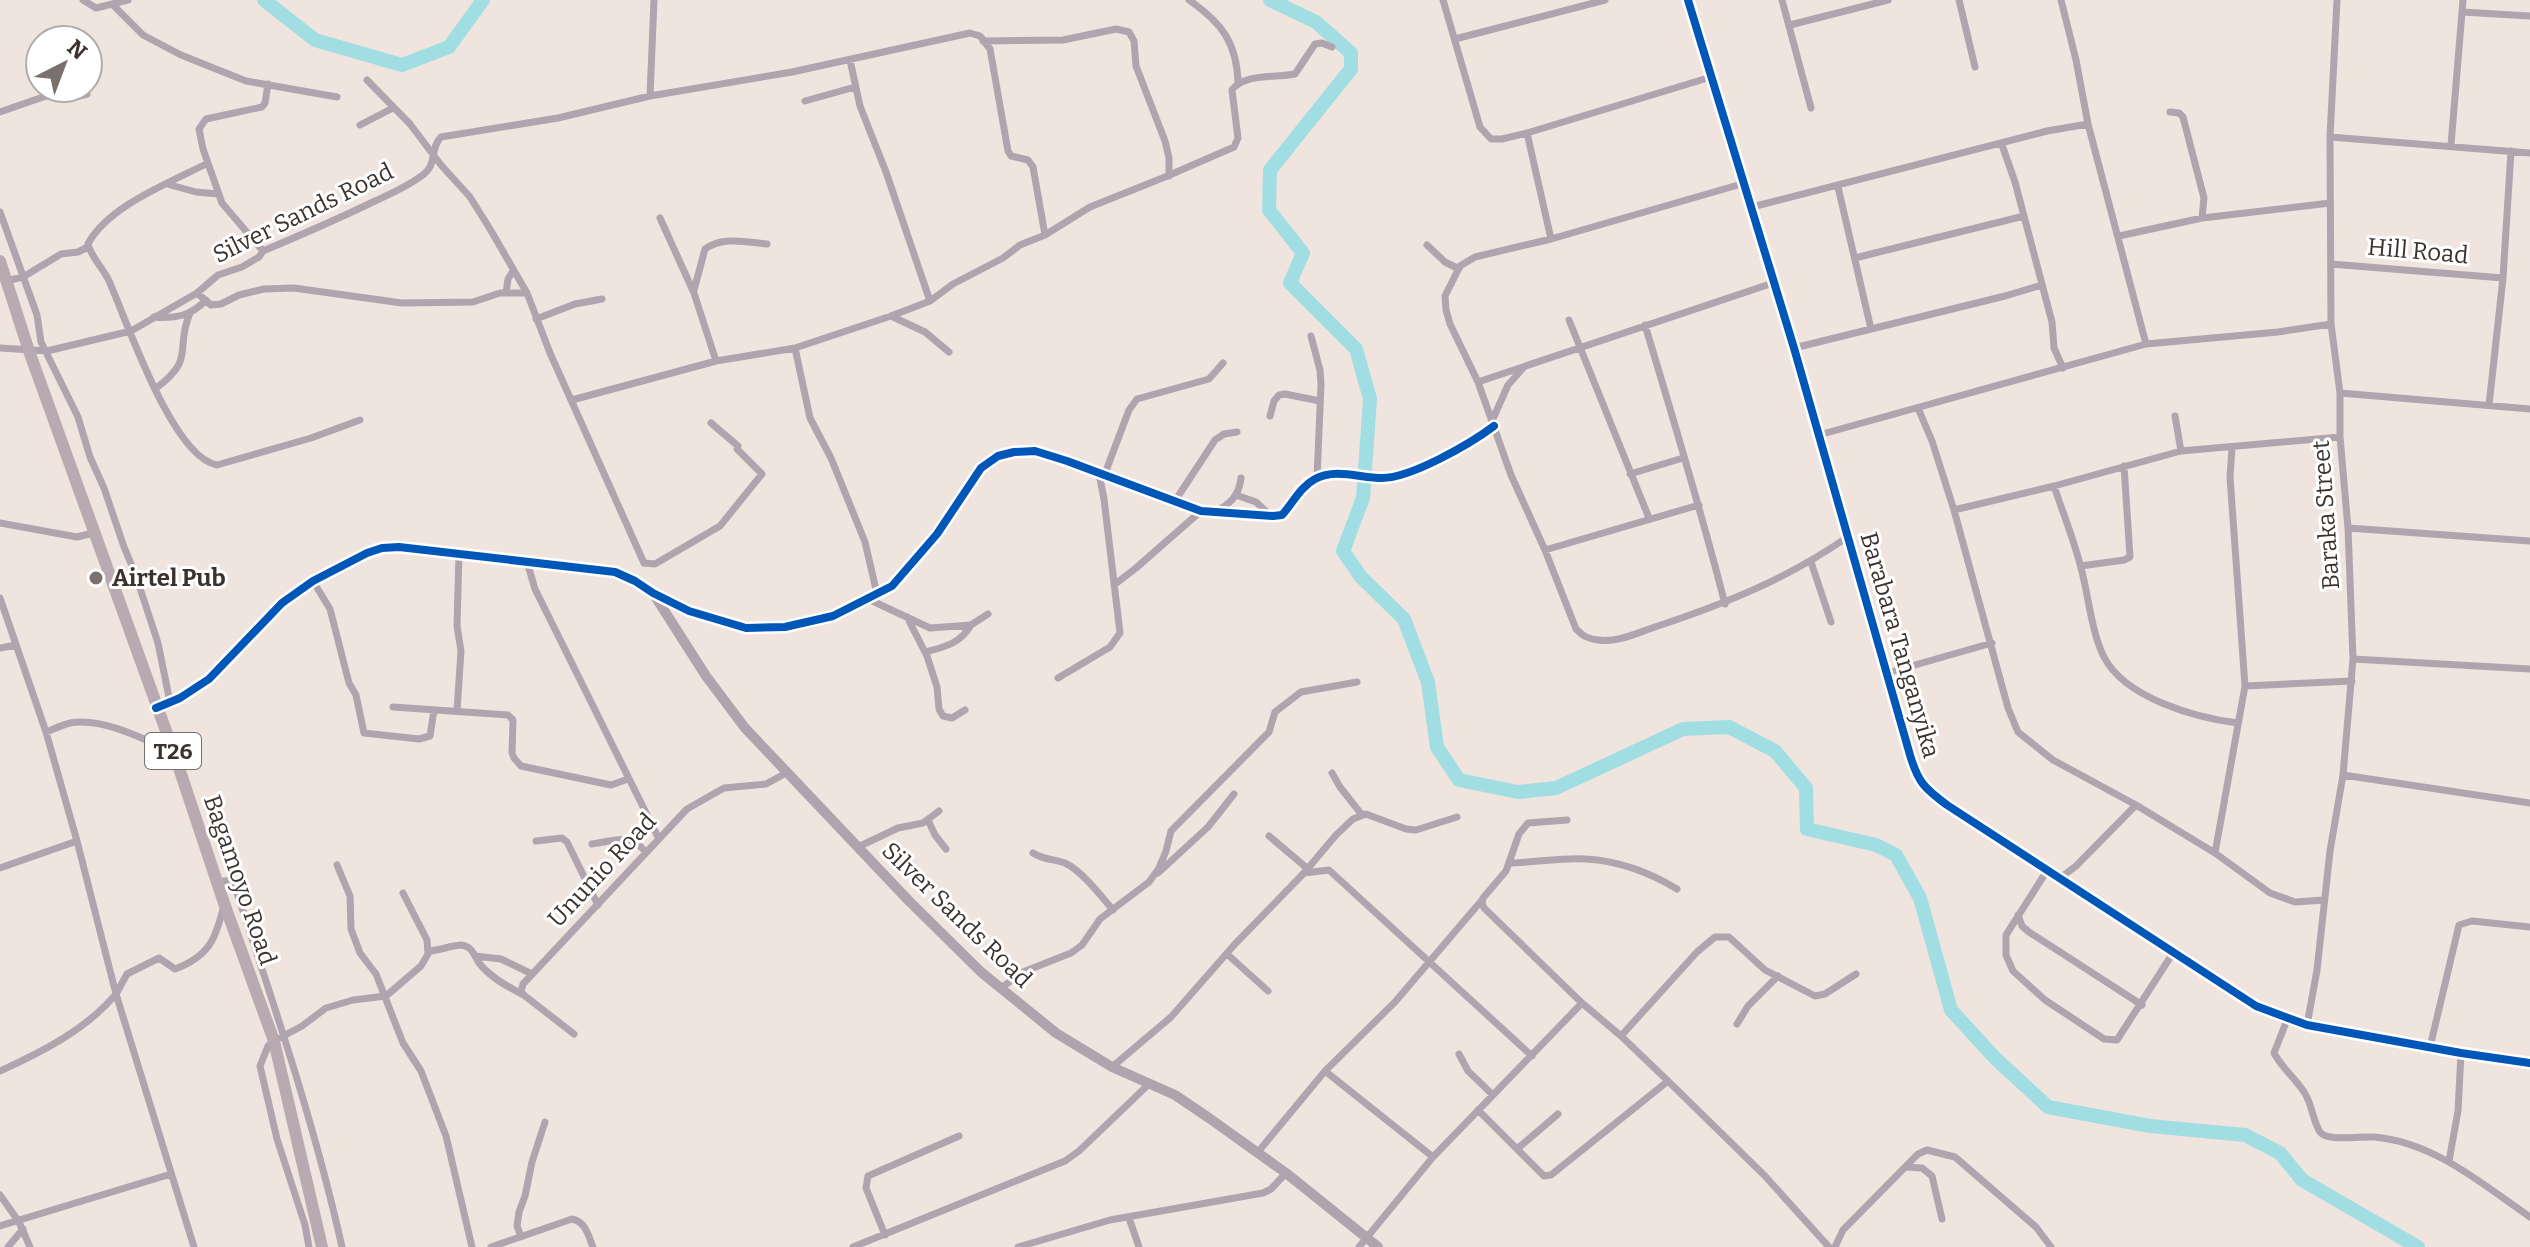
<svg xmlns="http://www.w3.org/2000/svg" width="2530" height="1247" viewBox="0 0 2530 1247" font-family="Bitter,serif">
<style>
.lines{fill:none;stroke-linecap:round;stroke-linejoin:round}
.river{stroke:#a0dee4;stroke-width:14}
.street{stroke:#b0a4af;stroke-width:7}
.secondary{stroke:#b0a3ad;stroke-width:10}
.highway{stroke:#b9a9b1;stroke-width:12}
.cycleway-casing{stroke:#fff;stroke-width:13}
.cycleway{stroke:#0057b8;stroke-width:8}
.poi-dot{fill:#7a706d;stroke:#fff;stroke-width:3}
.labels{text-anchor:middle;stroke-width:6;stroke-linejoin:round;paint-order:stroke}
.shield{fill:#fff;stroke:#76706d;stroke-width:2}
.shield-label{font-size:22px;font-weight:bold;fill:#3b322f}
.street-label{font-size:24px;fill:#3b322f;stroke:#fff}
.poi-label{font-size:24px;font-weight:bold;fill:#3b322f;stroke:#fff;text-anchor:start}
</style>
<rect width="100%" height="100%" fill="#f0e4df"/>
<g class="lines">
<path class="river" d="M264,0L315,40L402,65L449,47L483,0
M1270,0L1316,22L1351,53V69L1270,170L1269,210L1303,253L1290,283L1356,349L1370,399L1363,498L1343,551L1361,577L1404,619L1428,682L1437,747L1459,780L1518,792L1556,788L1683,729L1729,727L1775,751L1806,788L1807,829L1876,845L1896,855L1920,898L1951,1010L1995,1058L2048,1107L2150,1126L2245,1135L2280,1153L2302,1180L2418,1247"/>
<path class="street" d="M83,0L96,8L128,0
M1189,0C1222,23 1237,43 1238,83
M1443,0L1480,127L1491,139H1502L1527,133L1711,77
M1688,0L1794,348L1910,755C1918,782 1924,788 1947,805L2256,1006L2307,1025L2461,1053L2530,1063
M1782,0L1811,108
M1959,0L1975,67
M2061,0L2076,60L2088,124L2146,344
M113,5L143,35L181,55L246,81L337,97
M2462,12L2530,16
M1790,25L1888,0
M1455,39L1605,0
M983,41L1063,40L1116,29L1129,32L1134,41L1136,66L1165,141L1169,158V176
M850,60L860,106L886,172L930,301
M367,80L410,124L441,165L470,197L490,229L527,293L550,353L644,563
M650,96L654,0
M805,101L855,87
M0,112L46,96L71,98L87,94
M2170,112L2179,113L2183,117L2204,198L2202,218
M360,125L393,108
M1527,133L1551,239
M2330,137L2530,153
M2002,145L2015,182L2052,322L2054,348L2063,368
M2451,145L2463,0
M208,163C171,182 108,206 88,244C91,257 103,268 109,281C127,321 172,457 217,465L311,438L360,420
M1745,183L1551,239L1475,257L1460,266L1445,296L1446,310L1450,324L1478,382L1511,475L1545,550L1576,629C1583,636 1588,639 1598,640C1618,643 1639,632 1658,626C1727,603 1789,578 1849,536
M167,184L196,192L218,194
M1838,187L1871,329
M1752,207L2047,131L2088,124
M0,212L37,315L41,342L78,417L90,457L104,488L124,547L135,573L158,643L170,702
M660,218L694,293L716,361
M2119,236L2202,218L2330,203
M1427,245L1445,262L1459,269
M263,251L222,203L203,149L199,129L206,119L262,107L265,103L268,84
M1855,258L2024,216
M2331,264L2503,278
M6,281L23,277L61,254L78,252L88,247
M694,290L705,249C723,236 746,242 767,244
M197,293L211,305L221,304L239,295L264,289L294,288L402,303L473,302L500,293H527
M506,293L508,279L513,271
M891,316L925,332L949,352
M154,317C175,319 191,316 206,300
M536,319L575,304L602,299
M1569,320L1649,518
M1645,325C1673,418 1701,510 1725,604
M1311,336L1320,370L1321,385L1317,478
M0,348L47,351L131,331L197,293L218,275L242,267L259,257L263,251C301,235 338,219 375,201C392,193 409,186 424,174C437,164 430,148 441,137L558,118L650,96L792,72L970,33L980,36L990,49L1008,151L1011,156L1028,160L1033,167L1045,235
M795,348L810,418L831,458L865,542L877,594
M1794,348L2005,296L2042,285
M1478,382L1773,283
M155,389C197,358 174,350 190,313
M2340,393L2530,409
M572,400L716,361L795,348L891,316L930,301L953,284L1003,258L1020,245L1045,235L1090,207L1165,177L1234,147L1238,138L1232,90C1244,73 1276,78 1295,74L1315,44L1322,43L1332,47
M2489,405L2503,278L2511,151
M1918,408L1932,441L1954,510L2008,708L2018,732L2053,760L2136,805L2215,853L2270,893L2295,902L2324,900
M1270,416L1274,401L1279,395L1285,394L1320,401
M2175,416L2181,451
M1492,421L1508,385L1524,367
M1819,435L2146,344L2278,332L2331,324
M1630,474L1683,458
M1104,476L1129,410L1137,399L1209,379L1223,363
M2054,486C2063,513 2074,540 2081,568C2089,597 2091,631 2104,657C2125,698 2196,718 2238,723
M1236,495L1256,502L1271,516
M1175,501L1215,440L1224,434L1237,432
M1954,510L2054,486L2181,451L2340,437
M1215,512C1230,504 1239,496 1241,478
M0,523L77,537L93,533
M2348,528L2530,541
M1545,550L1699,505
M527,562L535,589L659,839
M1811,562L1831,622
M644,563L655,564L720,526L762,474L737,449L738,446L711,423
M2081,566L2124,560L2130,557L2124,466
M313,581L330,609L349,683L356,695L364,733L419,739L430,736L434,710
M1114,585L1136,568L1201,511
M655,594L689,611L746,628L785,627L833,616L892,586L937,534L981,468L998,456L1014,452L1035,451L1067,461L1201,511L1273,516L1282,515C1293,503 1300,487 1315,479C1336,468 1360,478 1382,478C1411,478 1470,444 1494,426
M0,598L46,732L77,841L116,994C87,1029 42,1052 0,1071
M868,599L930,628L971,625L988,614
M907,617L927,656L937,687L939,709L943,716L952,718L965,710
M0,648L16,645
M925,652C944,647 960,644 971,625
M2353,659L2530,669
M1887,673L1992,643
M1058,678L1110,647L1120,633L1104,499L1099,474
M2245,686L2352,681
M393,707L508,715L513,720L512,753L514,758L521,766L611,785L628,779
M457,711L461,651L457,626L459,554
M46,732C54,729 62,725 70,723C102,717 144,739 172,752
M1332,773L1340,787L1362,815
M2343,775L2530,803
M928,820L935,835L946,849
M1567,820L1528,823L1519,834L1506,871L1483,898L1482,903L1484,908L1582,1003L1621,1036L1668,1081L1765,1176L1829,1247
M1269,836L1308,869
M536,841L562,838L567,842L598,905
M592,844C616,841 628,832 646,852
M858,847L898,828L923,823L939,811
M1033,853C1044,860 1054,859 1065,863C1082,871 1101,896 1113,910
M2215,853L2245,686L2230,477L2232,448
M1509,863C1532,863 1564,857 1586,859C1619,861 1649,872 1677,889
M337,865L350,896L351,929L360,953L376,974L403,1043L421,1071L446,1136L472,1247
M0,868L77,841
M2048,869L2006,935V955L2013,971L2045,1000L2104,1039L2117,1040L2173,953
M1158,873L1208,827L1234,794
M1304,873L1329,870L1532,1056
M2060,878L2076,866L2136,805
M217,882L232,880L236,890C275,1008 315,1126 342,1247
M2018,915L2022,926L2029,932L2142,1005
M428,951C438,951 453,945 461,945C472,946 474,955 479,963C490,977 506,986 522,994
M1227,954L1268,991
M475,956L501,959L532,974
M1001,988L1023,972L1071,953L1082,945L1100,919L1149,882L1159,868L1166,851L1171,831L1269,732L1275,712L1301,692L1357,682
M2287,1020L2274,1053C2282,1068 2295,1078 2304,1092C2312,1103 2313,1122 2320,1132C2327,1142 2361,1136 2374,1137C2434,1142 2482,1184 2530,1217
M1737,1024L1748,1006L1778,976
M2307,1025L2317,970L2330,851L2343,775L2353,659L2348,528L2340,437V393L2331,324L2330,137L2337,0
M574,1034L525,996L521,992L523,984L687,809L724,788L766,784L788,772
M1621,1036L1697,952L1715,937H1729L1765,970L1815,996L1825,994L1856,974
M2430,1047L2459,925L2472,921L2530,927
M1459,1054L1468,1071L1493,1095
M1112,1067L1171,1017L1235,944L1304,873L1336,835L1353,819L1366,814L1406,829L1416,830L1457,817
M1325,1071L1433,1157
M1478,1110L1544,1176L1551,1175L1668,1081
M1517,1149L1558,1114
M1258,1152L1325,1071L1395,1002L1482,900
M2449,1161L2458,1111L2461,1053
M1906,1167L1922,1168L1932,1176L1942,1219
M0,1195L19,1222L30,1247
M1129,1218L1139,1247
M0,1226L171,1174
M885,1235L866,1188L868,1176L959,1136
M521,1237L517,1226L519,1212L525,1196L532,1162L545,1122
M8,1247L23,1229
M194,1247L116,994L127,974L159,958L175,969C210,956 216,938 224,905
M309,1247L305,1225L277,1139L260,1066L268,1046L274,1041L302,1026L326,1008L353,1000L386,996L421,966L428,954L427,940L403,893
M491,1247L572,1219C586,1222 588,1235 593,1247
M853,1247L1065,1161L1079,1151L1149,1084
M1018,1247L1110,1220L1263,1193L1271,1189L1286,1173
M1359,1247L1433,1157L1582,1003
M1835,1247L1843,1230L1918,1154L1927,1150L1955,1157L2036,1227L2051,1247"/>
<path class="secondary" d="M156,708L180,698L209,679L282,603L313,581L367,553L382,548L399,547L615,572L635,581L653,593L706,676L745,728L909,901L981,972L1056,1033L1112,1067L1175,1095L1209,1118L1286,1173L1378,1247"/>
<path class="highway" d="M0,261L29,351L174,753L224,903L274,1041L322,1247"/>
<g class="cycleway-casing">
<path id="cycleway" d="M1688,0L1794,348L1910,755C1918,782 1924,788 1947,805L2256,1006L2307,1025L2461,1053L2530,1063
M156,708L180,698L209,679L282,603L313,581L367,553L382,548L399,547L615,572L635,581L653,593L689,611L746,628L785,627L833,616L892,586L937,534L981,468L998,456L1014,452L1035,451L1067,461L1201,511L1273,516L1282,515C1293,503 1300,487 1315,479C1336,468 1360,478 1382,478C1411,478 1470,444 1494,426"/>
</g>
<use href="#cycleway" class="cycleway"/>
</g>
<circle class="poi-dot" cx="96" cy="578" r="8"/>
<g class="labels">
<rect class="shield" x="145" y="733" width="56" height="36" rx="6"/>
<g class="shield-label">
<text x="173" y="759">T26</text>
</g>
<g class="street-label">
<text transform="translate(303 213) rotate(-26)" y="8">Silver Sands Road</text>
<text transform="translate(2418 251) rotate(5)" y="8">Hill Road</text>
<text transform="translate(2326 515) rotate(-94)" y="8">Baraka Street</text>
<text transform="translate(1900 645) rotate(74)" y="8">Barabara Tanganyika</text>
<text transform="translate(602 870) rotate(-47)" y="8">Ununio Road</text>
<text transform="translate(240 880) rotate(71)" y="8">Bagamoyo Road</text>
<text transform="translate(957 915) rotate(44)" y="8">Silver Sands Road</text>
</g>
<g class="poi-label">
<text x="112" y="586">Airtel Pub</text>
</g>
</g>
<g transform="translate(64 64) rotate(42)"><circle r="38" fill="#ffffff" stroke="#b1adac" stroke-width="2"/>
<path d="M0-6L14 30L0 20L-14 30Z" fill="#7a706d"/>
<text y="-12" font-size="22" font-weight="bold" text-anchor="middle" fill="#3b322f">N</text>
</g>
</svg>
